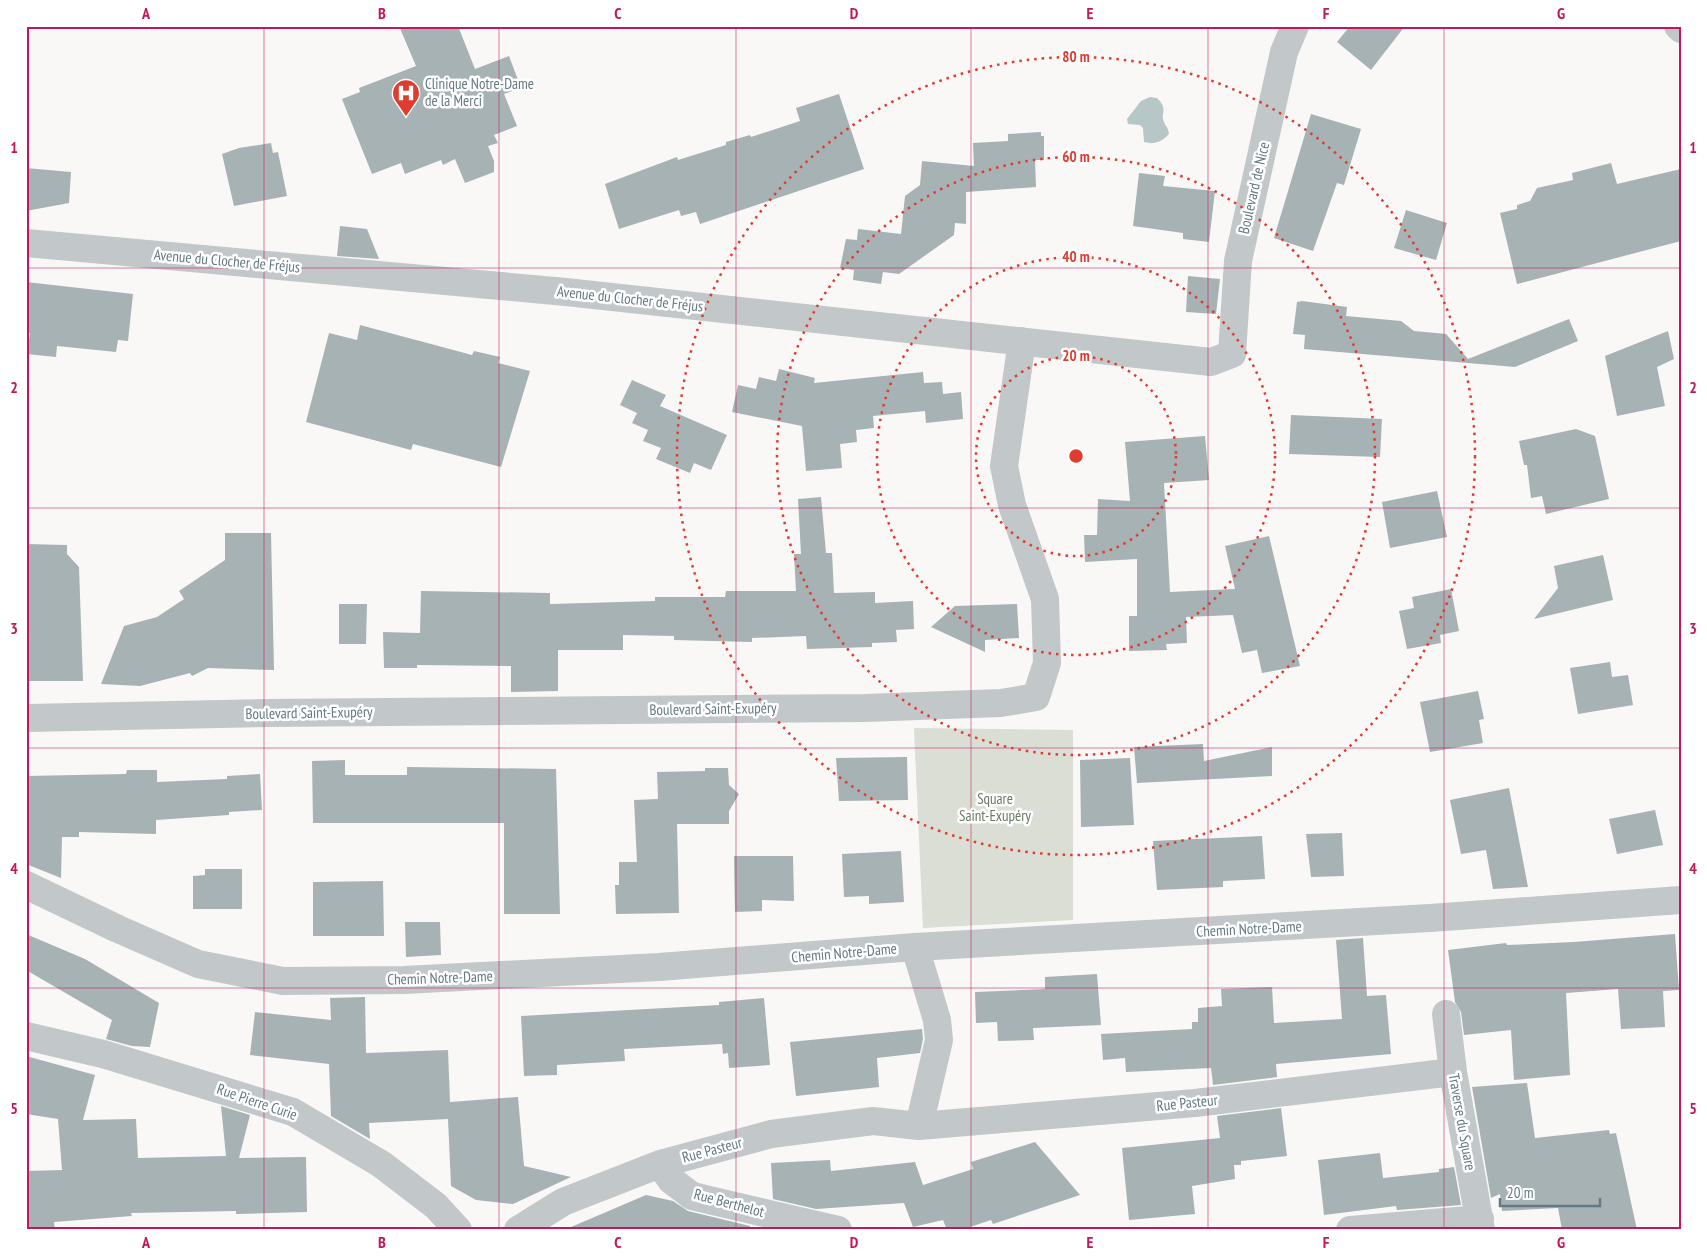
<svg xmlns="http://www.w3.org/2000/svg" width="1707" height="1256" viewBox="0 0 1707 1256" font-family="'PT Sans Narrow',sans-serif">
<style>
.green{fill:#daded5}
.water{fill:#b7c6c7}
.building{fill:#a7b2b5}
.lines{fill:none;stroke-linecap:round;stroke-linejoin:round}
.street{stroke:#c2c7ca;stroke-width:28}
.grid{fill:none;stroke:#c2185b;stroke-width:1;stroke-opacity:0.55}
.ring{fill:none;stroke:#e03b2f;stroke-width:2.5;stroke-dasharray:2.5 5}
.labels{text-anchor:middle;stroke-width:5;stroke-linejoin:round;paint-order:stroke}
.poi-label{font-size:15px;fill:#647981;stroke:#fff;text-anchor:start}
.street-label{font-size:15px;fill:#647981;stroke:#fff}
.park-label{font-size:15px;fill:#6a7963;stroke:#fff}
.centre{fill:#e03b2f;stroke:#fff;stroke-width:2.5}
.ring-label{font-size:15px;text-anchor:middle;font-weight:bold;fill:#e03b2f;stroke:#fff;stroke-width:5;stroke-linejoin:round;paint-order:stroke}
.neatline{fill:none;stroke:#c2185b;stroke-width:2}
.grid-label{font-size:16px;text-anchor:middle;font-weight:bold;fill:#c2185b}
</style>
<rect width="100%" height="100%" fill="#f9f8f6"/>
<path class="green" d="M914,728L1073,730V920L923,928Z"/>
<path class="water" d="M1150,97L1157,98C1169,110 1160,113 1164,122C1166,127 1168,127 1169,134C1162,142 1154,145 1144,142L1143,128L1140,125L1128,124L1127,119L1141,101Z"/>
<path class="building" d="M399,26H458L475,69L509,56L521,88L504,94L517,126L494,135L498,143L488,146L494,161V172L465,183L455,159L443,165L441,160L405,174L401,163L372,174L342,99L360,92L359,88L416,66Z
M1350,26H1405L1371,70L1337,42Z
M839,94L864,169L700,224L696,212L681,216L679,210L619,229L605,184L677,157L678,160L726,145V142L750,135L751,137L800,121L796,108Z
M1311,114L1361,129L1344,185L1337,183L1313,251L1274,238Z
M1041,132V136H1044V160H1035L1036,187L966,192V224L955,223L954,235L899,274L883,272L881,284L853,280L854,270L840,268L846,239L857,240L858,229L901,234L905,196L920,185L922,161L974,166L973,143L1008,141V134Z
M271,143L273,153L278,152L287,196L234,206L222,154L239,148Z
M1611,163L1617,184L1681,169V241L1517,284L1500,213L1517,209V205L1530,201L1537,188L1573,180L1572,173Z
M26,168L71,172L69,203L26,211Z
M1139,173L1165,176L1163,186L1215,191L1209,242L1183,239V233L1133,226Z
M1406,210L1447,223L1436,260L1394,248Z
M340,226L367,229L379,259L337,256Z
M1188,276L1220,279L1216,314L1186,312Z
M26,282L133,294L128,341L118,340L116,352L57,346L56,357L27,354L30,333L26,332Z
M1302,301L1347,307L1346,316L1401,321L1414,331L1446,334L1468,359L1569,319L1578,341L1515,367L1304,349L1305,335L1293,334L1297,302Z
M360,325L472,355L474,351L500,357L498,363L530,371L501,467L413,444L411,450L306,422L329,333L357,340Z
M1668,331L1674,359L1657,367L1665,406L1617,416L1605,356Z
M779,369L815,378L814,383L923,372L924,383L942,382L943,394L961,392L963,419L926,423L925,411L873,416L874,428L856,430L857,442L840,444L842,468L806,471L802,426L732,412L738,385L756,389L759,377L776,381Z
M632,380L666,395L660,406L727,435L711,470L694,463L690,473L656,459L661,448L643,441L648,430L632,423L637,413L620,405Z
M1291,415L1382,419L1380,457L1289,454Z
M1576,429L1595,436L1609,499L1546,514L1542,496L1531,498L1527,465H1524L1519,441Z
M1205,436L1209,480L1164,483L1170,592L1235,589L1225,546L1269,536L1300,666L1262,673L1257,650L1242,653L1233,615L1186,617L1187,643L1166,644L1167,650L1129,651V616H1137V559L1085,562L1084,535H1097L1098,499L1130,501L1125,442Z
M1437,491L1447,537L1390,548L1382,502Z
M821,497L826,553H832L834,593L875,592V603L913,601L914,629L896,630L897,642L872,643V647L807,649L806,636L752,638V642L674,640V636L623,635V650H558V691L511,692V666L417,665V668H384L383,632L420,633L421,591L550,593V604L655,601V597H725L726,591H796L794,554H801L798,499Z
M225,533H271L274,670L208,668L192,676L190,673L140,686L101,684L124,626L157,617L184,599L179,591L225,560Z
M26,544L67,545V554L79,567L83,681H26Z
M1603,555L1613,600L1534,619L1558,588L1554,566Z
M1451,589L1459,631L1440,635L1441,643L1407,649L1399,611L1414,608L1412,597Z
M339,604H367L366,644H339Z
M1017,604L1019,638L985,640V652L931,627L955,606Z
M1610,662L1612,677L1628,675L1633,705L1578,714L1570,668Z
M1478,691L1484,719L1479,720L1483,743L1430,752L1420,702Z
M1203,744L1204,761L1272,747V776L1137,783L1134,747Z
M907,757L908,800L839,801L836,758Z
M1130,758L1134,825L1081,827L1080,760Z
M345,760V775H407V767L556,769L560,914H504V823H313L312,761Z
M705,768H728L729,785L739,794L729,811V824H677L679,913L616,914L615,885H619V862H637L634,800L658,799L657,772L705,771Z
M127,770H157V782L227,779V776L260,774L262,810L229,812V815L156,820V834L79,832V837H62L61,878L26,864V776L126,774Z
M1509,788L1528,887L1493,889L1486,850L1461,854L1450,800Z
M1655,810L1663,845L1617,854L1609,819Z
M1342,833L1344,876L1311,877L1306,834Z
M1262,836L1265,879L1223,881V887L1157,890L1153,841Z
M901,851L904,902L869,904V896L844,897L842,854Z
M734,856H793L794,901L762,900V911L735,912Z
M205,869H242V909H193V876L205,875Z
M383,881L384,936H313V882Z
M405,922H440L441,955L406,957Z
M26,934L85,959L159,1003L150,1047L132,1046L106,1039L112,1020L26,970Z
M1675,934L1679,990L1663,991L1665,1027L1621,1029L1618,989L1566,993L1570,1075L1514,1080L1511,1030L1464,1035L1461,1012L1455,1002L1448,950L1506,943L1507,945L1574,942Z
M1363,938L1367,996L1386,995L1391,1054L1276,1064L1277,1077L1213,1085L1211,1068L1126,1072L1125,1058L1103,1060L1101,1034L1192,1029V1022H1198V1008L1222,1006L1221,989L1272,987L1274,1023L1342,1019L1336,940Z
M1097,974L1101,1025L1033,1028L1034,1040L998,1041L997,1022L976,1023L975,992L1045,989V977Z
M365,997L366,1053L448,1050L450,1102L518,1097L524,1166L571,1177L513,1204L476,1200L451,1186L448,1119L369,1123L370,1139L331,1116L329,1064L250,1055L255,1012L331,1020L330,998Z
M764,998L770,1065L729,1068L728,1053L723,1054L722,1044L624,1049L625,1061L557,1065V1075L524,1076L521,1016L719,1005V1002Z
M922,1029L923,1039L920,1053L877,1058L879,1087L796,1096L790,1042Z
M26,1056L95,1075L83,1120L136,1119L138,1158L226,1156L221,1106L250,1115L239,1158L306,1157L307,1212L236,1214V1211L131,1213L132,1216L54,1222L55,1230H26V1171L62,1170L58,1119L26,1114Z
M1527,1083L1535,1138L1609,1130L1610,1134L1616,1133L1637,1230H1562L1558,1208L1502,1211L1500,1194L1491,1198L1472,1087Z
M1281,1108L1287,1156L1241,1161V1165H1234L1235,1179L1192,1186L1195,1214L1129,1220L1122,1148L1220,1138L1217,1116Z
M1035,1142L1080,1195L993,1224L991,1220L961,1230H947L943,1220L913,1227L904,1203L816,1209L773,1199L771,1163L830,1160L831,1171L915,1162L923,1185L973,1169L971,1162Z
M1380,1153L1383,1178L1439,1172V1169L1454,1167L1461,1205L1397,1210L1396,1206L1324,1215L1318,1160Z
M646,1195L673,1201L688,1211L750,1226V1230H564Z"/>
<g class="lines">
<path class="street" d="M1678,26L1681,29
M26,243L566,292L1211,362L1232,354L1238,261L1284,52L1295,26
M26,718L267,713L865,708L1001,703L1036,697L1047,663L1045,599L1012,505L1004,466L1022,341
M26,885L118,929L198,964L283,981L404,980L659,967L915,947L1430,918L1681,900
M915,947L937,1020L939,1040L919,1126
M1446,1014L1453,1072L1481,1230
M26,1036L103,1054L293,1112L381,1164L436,1206L458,1230
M660,1164L671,1180L692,1196L838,1230
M518,1230L563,1202L660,1164L771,1134L873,1121L919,1126L1195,1103L1453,1072
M1350,1230L1480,1219"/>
</g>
<path class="grid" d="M264,26V1230M499,26V1230M736,26V1230M971,26V1230M1208,26V1230M1444,26V1230M26,268H1681M26,508H1681M26,748H1681M26,988H1681"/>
<g class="ring">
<circle cx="1076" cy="456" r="100"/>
<circle cx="1076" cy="456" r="199"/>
<circle cx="1076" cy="456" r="299"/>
<circle cx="1076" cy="456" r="399"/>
</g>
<defs>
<g id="hospital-pin" transform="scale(1.4375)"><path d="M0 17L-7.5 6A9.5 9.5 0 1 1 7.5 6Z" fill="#e03b2f" stroke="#fff"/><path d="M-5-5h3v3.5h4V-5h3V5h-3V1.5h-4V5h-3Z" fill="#fff"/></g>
</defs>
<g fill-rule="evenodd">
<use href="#hospital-pin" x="406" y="93"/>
</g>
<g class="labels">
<g class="poi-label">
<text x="425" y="89">Clinique Notre-Dame<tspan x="425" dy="17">de la Merci</tspan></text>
</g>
<g class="street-label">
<text transform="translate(1254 188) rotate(-77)" y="5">Boulevard de Nice</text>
<text transform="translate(227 261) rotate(5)" y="5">Avenue du Clocher de Fréjus</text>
<text transform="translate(630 299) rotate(6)" y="5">Avenue du Clocher de Fréjus</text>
<text transform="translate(713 709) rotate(-1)" y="5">Boulevard Saint-Exupéry</text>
<text transform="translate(309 713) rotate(-1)" y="5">Boulevard Saint-Exupéry</text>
<text transform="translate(1249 929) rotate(-3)" y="5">Chemin Notre-Dame</text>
<text transform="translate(844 953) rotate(-5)" y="5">Chemin Notre-Dame</text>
<text transform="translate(440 978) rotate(-2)" y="5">Chemin Notre-Dame</text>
<text transform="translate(257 1102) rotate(19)" y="5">Rue Pierre Curie</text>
<text transform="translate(1187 1103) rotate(-6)" y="5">Rue Pasteur</text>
<text transform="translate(1462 1122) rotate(80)" y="5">Traverse du Square</text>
<text transform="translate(712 1150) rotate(-15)" y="5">Rue Pasteur</text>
<text transform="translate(729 1203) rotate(15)" y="5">Rue Berthelot</text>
</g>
<g class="park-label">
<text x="995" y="804">Square<tspan x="995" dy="17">Saint-Exupéry</tspan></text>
</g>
</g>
<circle cx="1076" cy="456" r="8" class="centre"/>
<g class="ring-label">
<text x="1076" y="62">80 m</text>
<text x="1076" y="162">60 m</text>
<text x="1076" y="262">40 m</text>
<text x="1076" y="361">20 m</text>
</g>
<rect width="1707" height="1256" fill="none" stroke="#ffffff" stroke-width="55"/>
<path d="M1500 1198v8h100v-8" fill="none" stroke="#647981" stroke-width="2.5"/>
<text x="1507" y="1198" font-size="15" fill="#647981" stroke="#ffffff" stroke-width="4" paint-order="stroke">20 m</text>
<rect x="28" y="28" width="1652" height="1200" class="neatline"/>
<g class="grid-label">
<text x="146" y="19">A</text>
<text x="382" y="19">B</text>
<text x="618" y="19">C</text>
<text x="854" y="19">D</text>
<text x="1090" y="19">E</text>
<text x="1326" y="19">F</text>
<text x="1561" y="19">G</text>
<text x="14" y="153">1</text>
<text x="1693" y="153">1</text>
<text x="14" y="393">2</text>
<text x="1693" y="393">2</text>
<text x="14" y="634">3</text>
<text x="1693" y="634">3</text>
<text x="14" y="874">4</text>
<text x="1693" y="874">4</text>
<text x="14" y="1114">5</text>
<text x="1693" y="1114">5</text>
<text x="146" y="1248">A</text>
<text x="382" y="1248">B</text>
<text x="618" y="1248">C</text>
<text x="854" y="1248">D</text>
<text x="1090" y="1248">E</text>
<text x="1326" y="1248">F</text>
<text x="1561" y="1248">G</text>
</g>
</svg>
